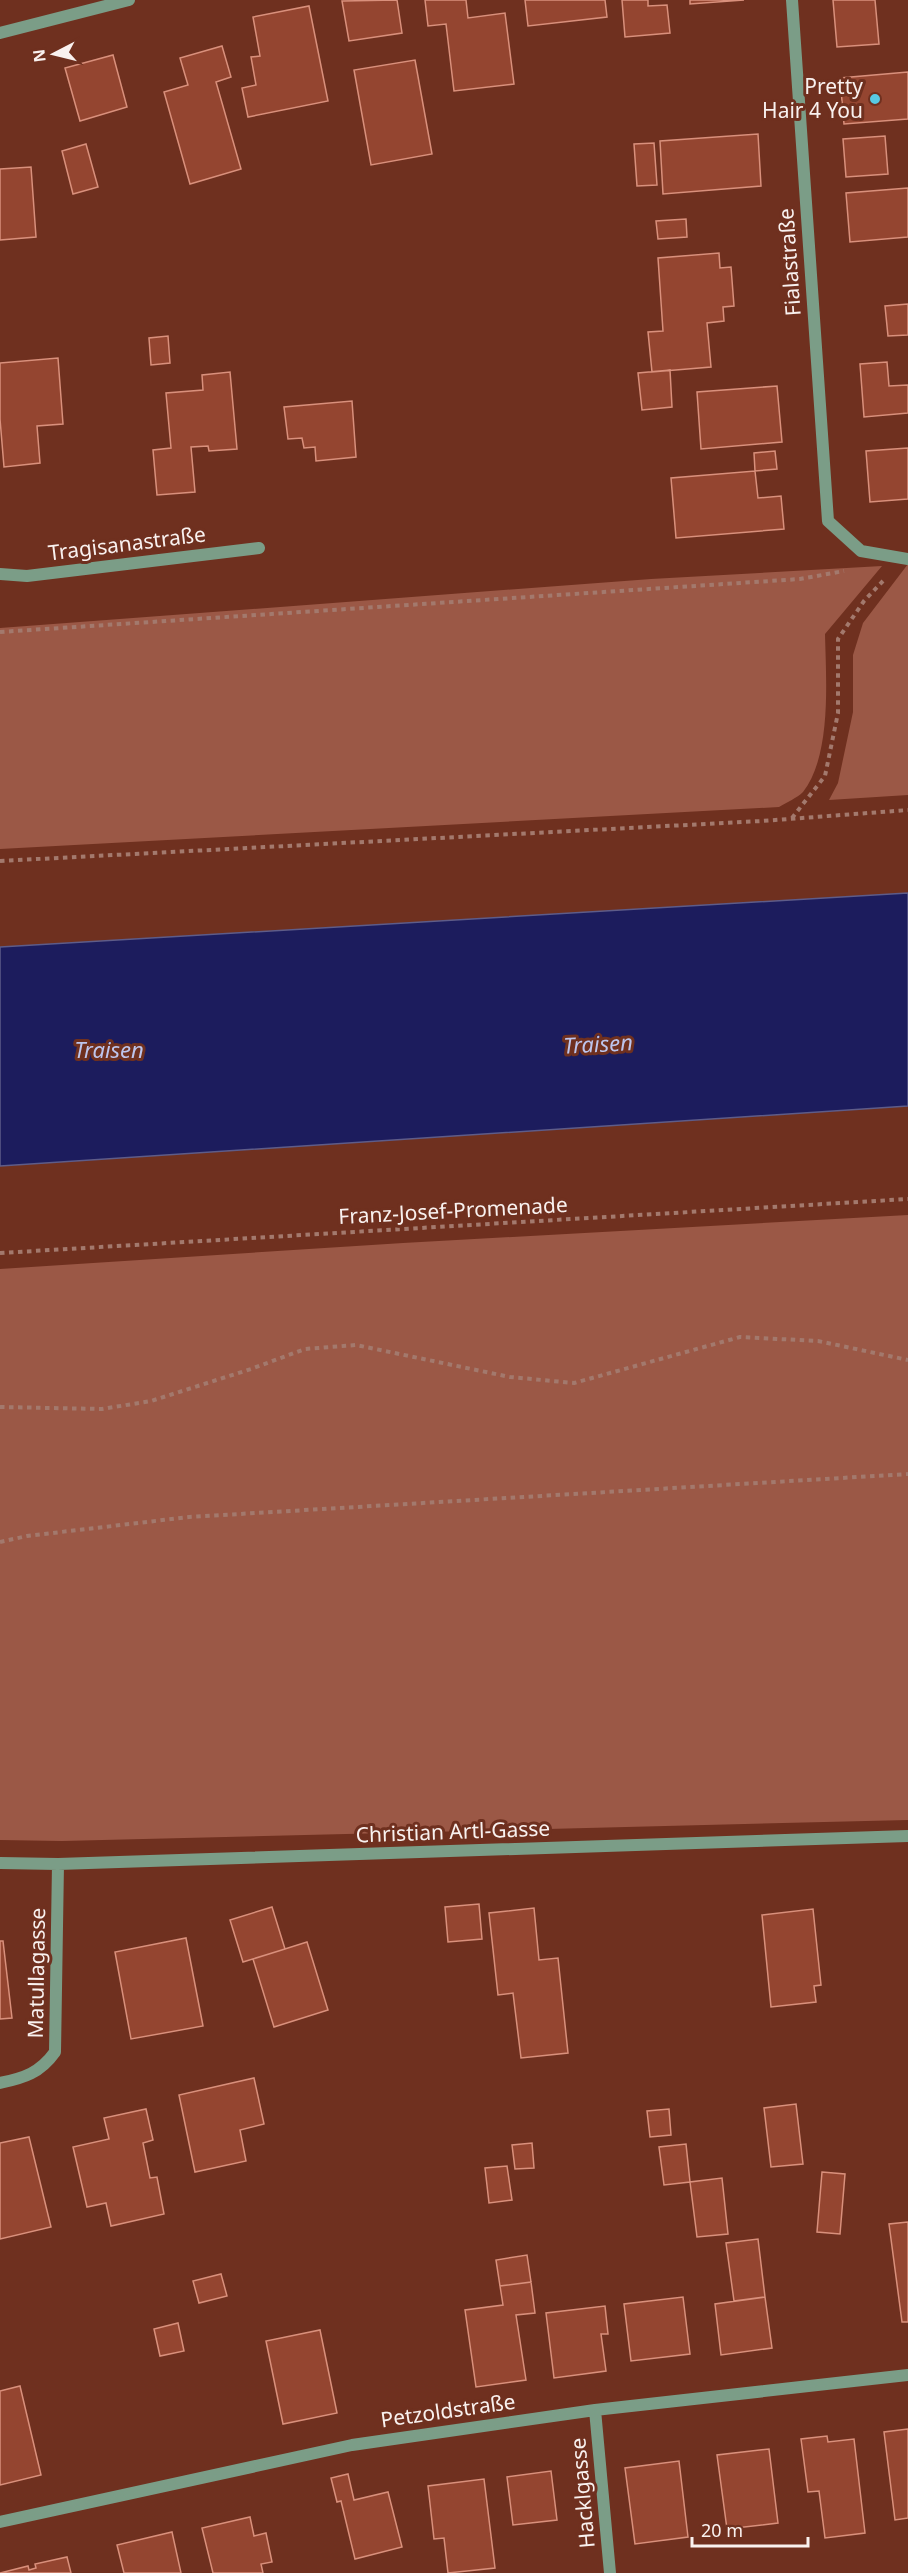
<svg xmlns="http://www.w3.org/2000/svg" width="908" height="2573" viewBox="0 0 908 2573" font-family="'Noto Sans',sans-serif">
<style>
.green{fill:#9b5846}
.water{fill:#1c1c5d;stroke:#5e5c89;stroke-width:1.5}
.building{fill:#944530;stroke:#d9907c;stroke-width:1.5}
.lines{fill:none;stroke-linecap:round;stroke-linejoin:round}
.path{stroke:#a3796d;stroke-width:4;stroke-dasharray:4.5 4.5;stroke-linecap:butt}
.minor{stroke:#7b9d87;stroke-width:12}
.poi-dot{fill:#58c9e3;stroke:#6f301f;stroke-width:2}
.labels{text-anchor:middle;stroke-width:6;stroke-linejoin:round;paint-order:stroke}
.poi-label{font-size:21px;fill:#f9f1ef;stroke:#6f301f;text-anchor:end}
.street-label{font-size:21px;fill:#f9f1ef;stroke:#6f301f}
.water-label{font-size:22px;font-style:italic;fill:#bdc5ed;stroke:#6f301f}
</style>
<rect width="100%" height="100%" fill="#6f301f"/>
<path class="green" d="M908,564V795L829,800L838,783L853,712V655L863,623Z
M882,566L825,634C826,679 832,755 803,792C797,798 787,802 779,807L0,849V628L651,579Z
M908,1215V1820L62,1841L0,1840V1269L403,1243Z"/>
<path class="water" d="M908,893V1106L0,1166V947Z"/>
<path class="building" d="M397,0L402,33L349,41L342,1Z
M425,0H466L468,18L505,13L514,84L454,91L446,24L428,26Z
M525,0H605L607,17L528,26Z
M622,0H648V6L667,5L670,33L625,37Z
M690,0H744L690,4Z
M833,0H875L879,44L837,47Z
M309,6L328,101L248,117L242,88L256,85L251,57L260,56L253,17Z
M222,46L231,77L216,82L241,169L190,184L164,92L188,85L180,58Z
M113,55L127,107L80,121L65,68Z
M415,60L432,154L371,165L354,70Z
M908,72V119L844,124L840,78Z
M758,134L761,186L663,194L660,141Z
M885,136L888,174L846,177L843,139Z
M654,143L657,185L637,186L634,144Z
M86,144L98,187L73,194L62,151Z
M31,167L36,237L0,240V169Z
M908,188V237L850,242L846,193Z
M686,219L687,237L658,239L656,221Z
M719,253L720,268L731,267L734,306L723,307L724,321L707,323L711,367L652,372L648,332L663,331L658,258Z
M908,304V335L888,336L885,306Z
M168,336L170,363L151,365L149,338Z
M58,358L63,424L37,426L40,463L4,467L0,419V363Z
M887,362L889,386L908,385V413L864,417L860,364Z
M670,370L672,407L642,410L638,373Z
M230,372L237,449L209,451L208,446L191,447L195,492L157,495L153,450L171,448L166,393L203,390L202,375Z
M777,386L782,442L701,449L697,392Z
M352,401L356,457L316,461L315,447L304,448L302,438L288,439L284,407Z
M908,448V499L870,502L866,451Z
M775,451L777,469L755,471L754,453Z
M755,471L758,498L781,496L784,529L676,538L671,478Z
M479,1904L482,1939L448,1942L445,1907Z
M272,1907L285,1949L243,1962L230,1920Z
M534,1908L539,1960L558,1958L568,2053L521,2058L513,1993L498,1995L489,1913Z
M813,1909L821,1985L814,1986L816,2002L771,2007L762,1915Z
M186,1938L203,2026L131,2039L115,1952Z
M0,1941H3L12,2018L0,2019Z
M307,1942L328,2010L274,2027L253,1959Z
M254,2078L264,2124L240,2130L246,2161L195,2172L179,2095Z
M796,2104L803,2164L771,2167L764,2108Z
M146,2109L153,2140L143,2143L150,2178L157,2177L164,2214L111,2226L106,2203L87,2207L73,2147L109,2139L104,2118Z
M669,2109L671,2135L650,2137L647,2111Z
M29,2137L51,2227L0,2239V2143Z
M532,2143L534,2168L515,2169L512,2145Z
M686,2144L690,2182L664,2185L659,2147Z
M507,2166L512,2200L489,2203L485,2168Z
M822,2172L845,2174L840,2234L817,2232Z
M722,2178L728,2234L697,2237L690,2182Z
M908,2222V2322H902L889,2224Z
M758,2239L765,2297L734,2301L726,2243Z
M527,2255L531,2282L500,2286L496,2260Z
M221,2274L227,2296L199,2303L193,2281Z
M531,2282L535,2313L516,2315L526,2380L476,2387L465,2310L503,2305L500,2286Z
M683,2297L690,2354L631,2361L624,2304Z
M765,2297L772,2348L721,2355L715,2304Z
M605,2306L608,2334H601L606,2371L554,2378L546,2313Z
M178,2323L184,2351L160,2356L154,2329Z
M320,2330L337,2413L283,2424L266,2341Z
M20,2386L41,2475L0,2485V2391Z
M908,2429V2518L895,2520L884,2432Z
M827,2436L828,2442L854,2439L865,2533L825,2538L819,2491L808,2492L801,2439Z
M769,2449L778,2523L727,2529L717,2455Z
M679,2461L688,2537L635,2544L625,2468Z
M551,2471L557,2520L513,2525L507,2477Z
M348,2474L354,2500L388,2492L402,2547L355,2559L341,2501L337,2502L331,2478Z
M484,2479L495,2568L448,2573L444,2538L434,2539L428,2486Z
M250,2517L254,2536L266,2533L272,2562L261,2564L263,2573H213L202,2528Z
M172,2532L181,2573H124L117,2545Z
M67,2557L71,2573H0L28,2566L29,2570L36,2568L35,2564Z"/>
<g class="lines">
<path class="path" d="M0,632L800,579L844,571
M792,818L825,776L838,713V639L864,601L883,581
M0,861L762,821L908,810
M0,1253L908,1199
M0,1407L102,1409L151,1401L251,1369L305,1349L356,1345L510,1377L574,1383L740,1337L818,1341L908,1360
M0,1542L27,1536L189,1517L908,1474"/>
<path class="minor" d="M792,0L828,521L861,551L908,559
M0,33L129,0
M0,574L27,576L259,548
M0,1863L58,1864L908,1836
M0,2083C24,2078 40,2073 55,2052L58,1864
M595,2410L610,2573
M0,2522L352,2445L595,2410L908,2375"/>
</g>
<circle class="poi-dot" cx="875" cy="99" r="6"/>
<g class="labels">
<g class="poi-label">
<text x="863" y="94">Pretty<tspan x="863" dy="24">Hair 4 You</tspan></text>
</g>
<g class="street-label">
<text transform="translate(790 262) rotate(-94)" y="7">Fialastraße</text>
<text transform="translate(127 544) rotate(-7)" y="7">Tragisanastraße</text>
<text transform="translate(453 1211) rotate(-3)" y="7">Franz-Josef-Promenade</text>
<text transform="translate(453 1832) rotate(-2)" y="7">Christian Artl-Gasse</text>
<text transform="translate(37 1973) rotate(-89)" y="7">Matullagasse</text>
<text transform="translate(448 2411) rotate(-8)" y="7">Petzoldstraße</text>
<text transform="translate(583 2493) rotate(-95)" y="7">Hacklgasse</text>
</g>
<g class="water-label">
<text transform="translate(598 1044) rotate(-3)" y="8">Traisen</text>
<text x="109" y="1058">Traisen</text>
</g>
</g>
<g transform="translate(54 54) rotate(263)" stroke="#6f301f" stroke-width="4.5" paint-order="stroke">
<path d="M0-4.5L10 22L0 15L-10 22Z" fill="#f9f1ef"/>
<text y="-9" font-size="16" font-weight="bold" text-anchor="middle" fill="#f9f1ef">N</text>
</g>
<path d="M692 2537v9h116v-9" fill="none" stroke="#f9f1ef" stroke-width="3"/>
<text x="701" y="2537" font-size="18" fill="#f9f1ef" stroke="#6f301f" stroke-width="4.5" paint-order="stroke">20 m</text>
</svg>
